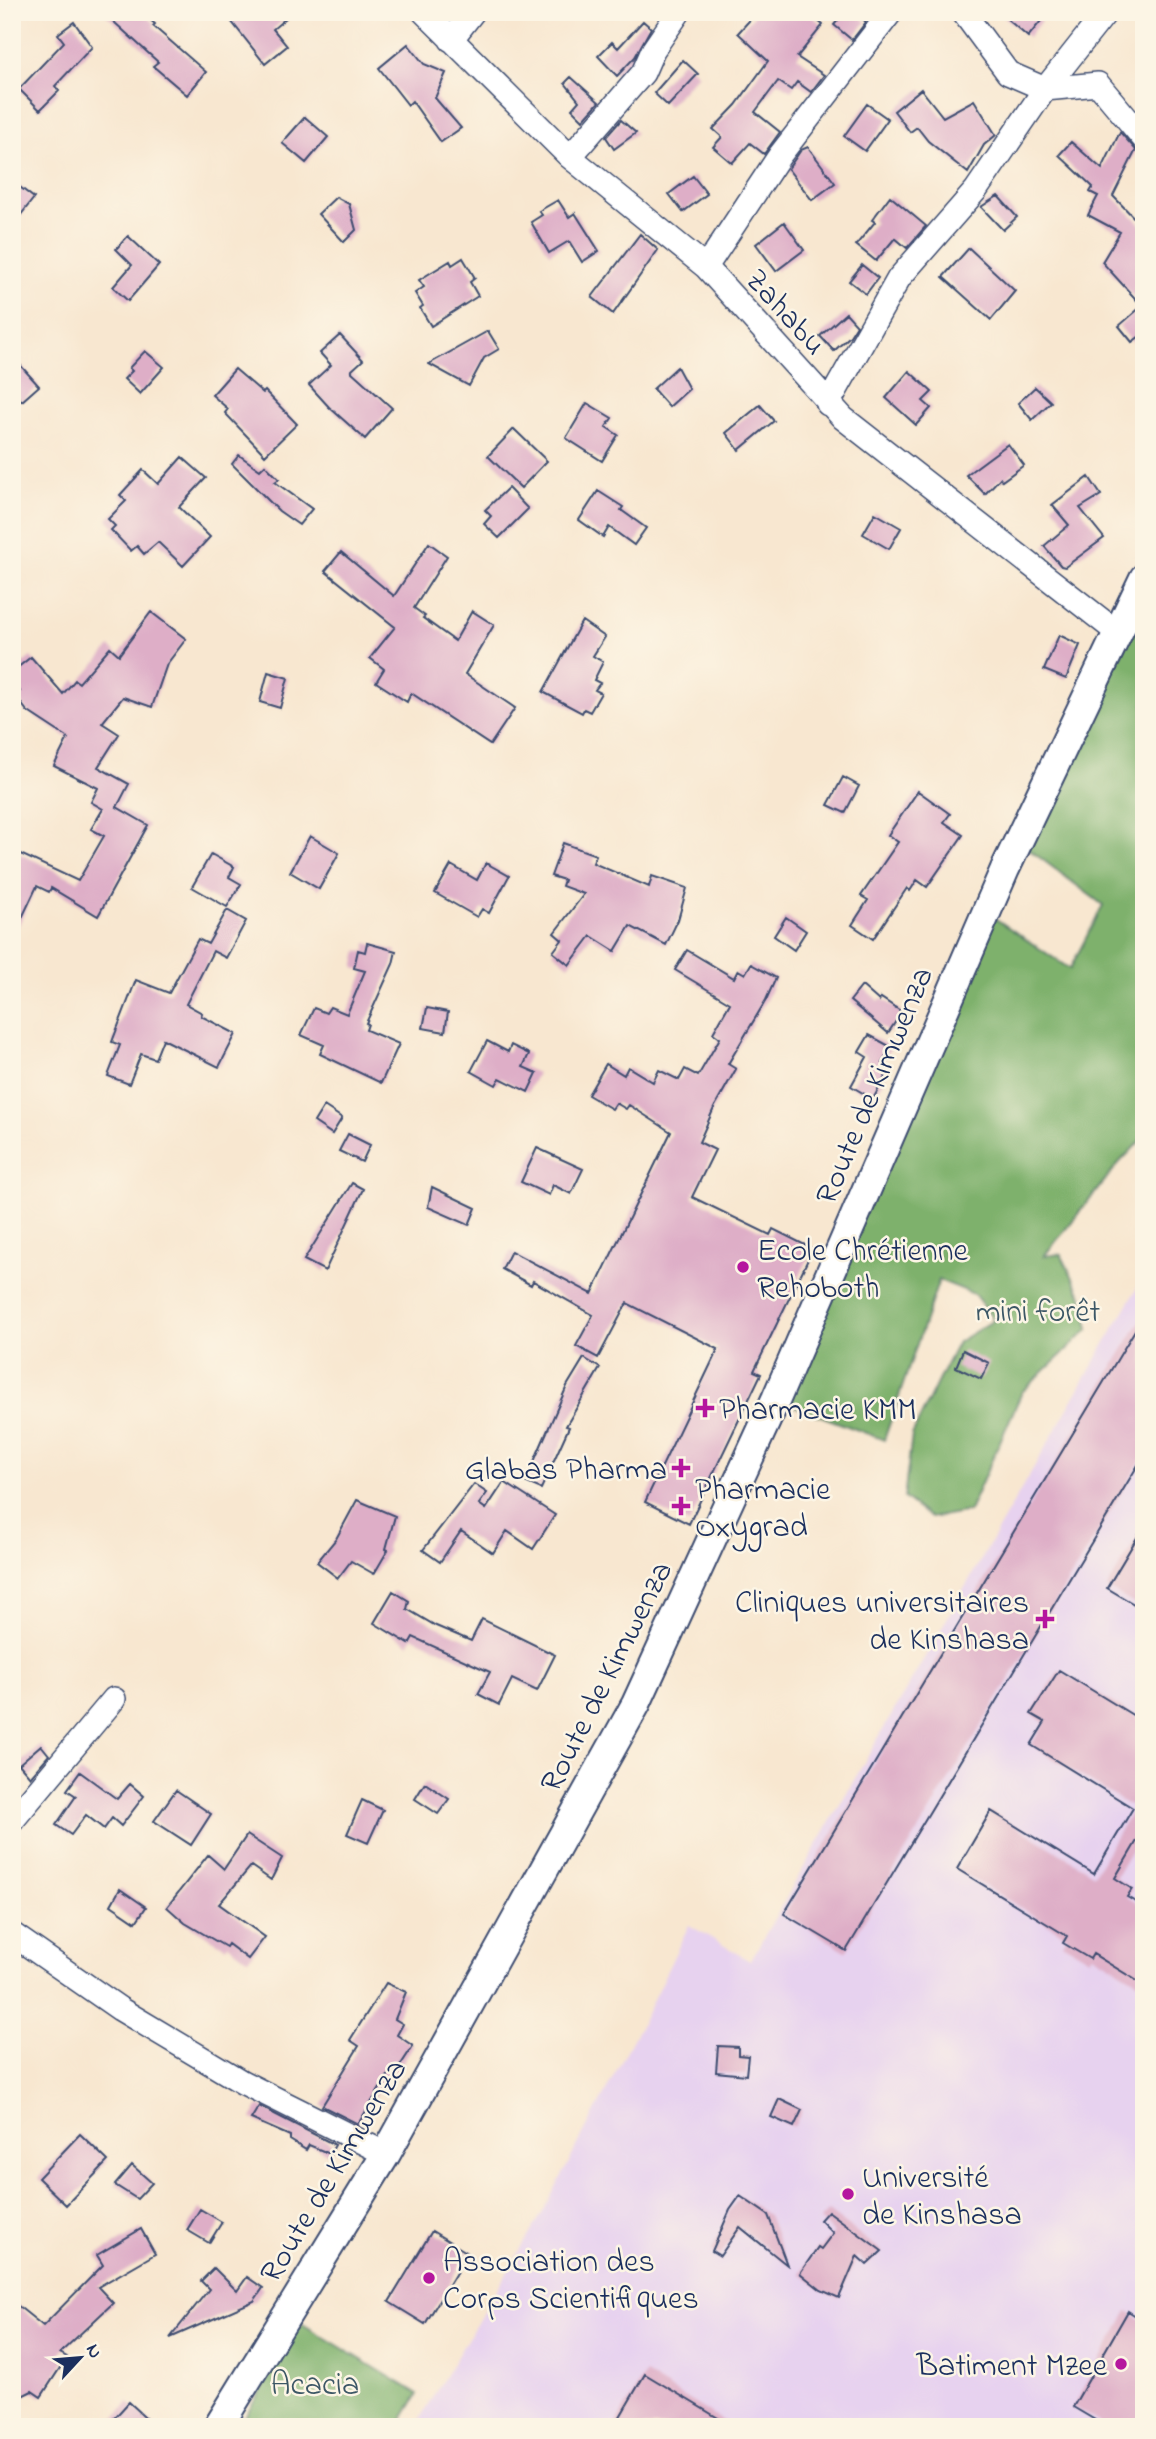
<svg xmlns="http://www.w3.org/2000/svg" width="1156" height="2439" viewBox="0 0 1156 2439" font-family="'Indie Flower',sans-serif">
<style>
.built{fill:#e7d2ef}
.forest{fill:#7eb16c;stroke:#4c7065;stroke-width:2}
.building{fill:#deaec7}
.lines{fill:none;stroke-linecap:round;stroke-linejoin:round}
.minor-casing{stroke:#3c4b6f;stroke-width:26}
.tertiary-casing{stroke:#3c4b6f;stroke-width:32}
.minor{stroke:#fff;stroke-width:23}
.tertiary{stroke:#fff;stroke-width:28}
.poi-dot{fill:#b5179e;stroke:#fcf5e5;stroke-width:2.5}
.labels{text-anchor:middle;stroke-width:5;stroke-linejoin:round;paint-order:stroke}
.street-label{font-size:32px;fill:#1b2f5e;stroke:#fcf5e5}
.poi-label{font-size:32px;fill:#1b2f5e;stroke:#fcf5e5;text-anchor:start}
.park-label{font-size:32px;fill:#3c5766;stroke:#fcf5e5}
</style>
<rect width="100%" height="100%" fill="#fcf5e5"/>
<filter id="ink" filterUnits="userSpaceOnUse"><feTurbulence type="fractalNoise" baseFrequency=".0143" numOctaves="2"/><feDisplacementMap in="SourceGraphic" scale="14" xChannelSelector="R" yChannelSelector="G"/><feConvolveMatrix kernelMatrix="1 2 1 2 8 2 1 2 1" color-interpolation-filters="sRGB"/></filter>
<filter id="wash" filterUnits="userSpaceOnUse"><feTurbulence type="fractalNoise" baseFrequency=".00686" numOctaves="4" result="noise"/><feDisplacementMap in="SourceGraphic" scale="28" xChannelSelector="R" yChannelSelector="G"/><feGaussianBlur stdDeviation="1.57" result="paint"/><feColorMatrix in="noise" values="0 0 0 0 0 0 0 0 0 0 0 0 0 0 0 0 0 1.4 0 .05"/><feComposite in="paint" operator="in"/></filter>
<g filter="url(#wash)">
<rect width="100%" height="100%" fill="#f8e7d0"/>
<path class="built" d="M1144,1276V2427H415L543,2212L646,2014L689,1925L750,1961Z"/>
<path class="forest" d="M1144,605V1137L1119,1163L1044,1256L1061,1254L1082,1296L1089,1329L1022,1392L969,1511L930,1518L904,1498L912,1435L939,1379L958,1342L994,1320L974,1294L939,1280L884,1440L776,1399L993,917L1070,969L1103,905L1027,848Z
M301,2323L418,2394L398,2427H239Z"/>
<g id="blocks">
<path class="building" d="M103,12H141L155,24L153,26L206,72L187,95L153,66L158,62Z
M224,12H293L273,29L287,46L265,64Z
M757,12H807L823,25L797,57L824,75L811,92L797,82L791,90L778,81L755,112L780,132L764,154L750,143L732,163L713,147L722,137L713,129L736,105L768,61L738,33Z
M845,12H855L866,22L852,40L834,25Z
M999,12H1030L1041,21L1028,37Z
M643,21L651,28L635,57L617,76L598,56L612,42L618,48Z
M74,22L92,47L55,86L59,91L40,110L19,89L64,42L58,34Z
M408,44L424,64L446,73L435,98L461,128L441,142L412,101L408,105L379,68Z
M683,60L698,74L668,106L654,93Z
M571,77L599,102L583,120L572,109L579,101L565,83Z
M921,89L943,117L974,100L996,135L984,145L968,173L928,141L917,127L910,132L894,111Z
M867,104L888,119L865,151L844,136Z
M305,117L328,137L306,163L282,143Z
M621,120L636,133L614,149L606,137Z
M1120,132L1136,150L1113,196L1144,228V333L1132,342L1119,326L1142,306L1102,262L1120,232L1088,215L1098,196L1090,192L1093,187L1059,155L1071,142L1102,169Z
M808,147L835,183L812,200L788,169L801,150Z
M693,176L707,194L683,212L669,194Z
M12,181L34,198L12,226Z
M890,196L926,226L907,248L895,238L876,261L856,245L875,222L872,220Z
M998,196L1017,217L1003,230L981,207Z
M336,197L349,204L356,230L344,242L318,214Z
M558,200L569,217L575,213L599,251L582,262L569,241L549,253L531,222L542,215L539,211Z
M784,222L804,250L776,271L756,244Z
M640,234L658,250L613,314L592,297Z
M128,236L159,265L128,301L113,287L132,265L116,249Z
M969,248L1015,291L991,320L943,277Z
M463,258L475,278L470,282L478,296L431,326L420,308L423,306L415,293L424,287L419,280L450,261L452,265Z
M862,265L878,278L866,294L849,281Z
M846,313L857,325L850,336L834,351L820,336Z
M488,331L499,349L484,358L469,386L429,364Z
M340,335L363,360L351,371L392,408L365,439L329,407L309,385L331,365L320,353Z
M145,351L164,367L140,394L124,379L132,371L129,368Z
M12,356L39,386L22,401L12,390Z
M677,367L689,389L669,407L653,389Z
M235,369L263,393L265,391L297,424L265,455L225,413L228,409L212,395Z
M909,371L932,392L923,401L931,408L916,425L886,398Z
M1035,387L1051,402L1032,420L1018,403Z
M587,403L612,418L606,427L618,435L602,461L566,438Z
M760,405L774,421L739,450L726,433Z
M514,429L547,461L521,488L488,456Z
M1008,444L1024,465L1002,481L1000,478L985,494L966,475Z
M239,455L260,470L265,465L279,479L275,482L312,509L299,525L279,511L232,464Z
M182,457L206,478L179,507L210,537L183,566L158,542L144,554L137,546L131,551L111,530L115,526L108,519L126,501L120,495L143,470L158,484Z
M1089,477L1101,495L1080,508L1104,538L1065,567L1061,566L1044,546L1069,525L1052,505Z
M508,488L528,509L499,538L484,524L491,516L485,510Z
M598,491L623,507L621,510L646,528L634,545L609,527L603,537L579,520Z
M875,513L901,528L889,549L863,534Z
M429,543L447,556L414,608L425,616L423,618L455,641L472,611L494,625L465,674L515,708L490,745L411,693L407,702L376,682L384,669L370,658L395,627L325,571L341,552L394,596Z
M151,612L186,639L167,664L152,707L123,697L102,723L119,734L98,767L129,784L117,807L148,825L98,916L51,888L49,892L37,886L12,939V850L78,881L104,836L91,829L103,809L91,802L98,788L54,766L68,738L27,711L15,695L20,691L12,681V672L31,657L63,694L75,680L79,683L110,647L119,655Z
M582,621L605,637L593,656L603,662L594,680L600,683L595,690L601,693L590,712L584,709L582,713L543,692Z
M1059,635L1080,645L1066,679L1044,670Z
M268,672L288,678L280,708L260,702Z
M843,777L859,786L845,813L828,805Z
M918,791L950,814L944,822L963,835L927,887L917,880L910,891L907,888L873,939L852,925L868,900L861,896L898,842L888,835Z
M310,836L339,853L319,889L290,872Z
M563,843L596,855L593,863L649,887L652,876L687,888L678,920L666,945L630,926L615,951L591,936L569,965L553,952L562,940L554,933L584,894L562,886L564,880L551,876Z
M211,854L234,867L229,877L241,884L227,907L192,887Z
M486,863L509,876L489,913L482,909L477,917L435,893L451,865L477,880Z
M227,910L246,921L226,958L213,951L186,1004L202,1013L201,1016L236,1034L219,1067L163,1039L155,1059L141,1054L129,1084L108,1076L120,1045L112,1042L136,980L169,993L198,939L208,944Z
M786,917L806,931L794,950L774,936Z
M367,943L396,951L393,964L366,1023L368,1024L366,1030L399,1044L381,1083L320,1054L324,1045L301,1035L314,1008L326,1013L330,1007L347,1014L365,971L354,968L358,950L365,952Z
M687,950L734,978L738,970L745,974L751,964L776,978L766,1000L728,1064L736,1069L714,1108L699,1142L715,1150L692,1197L770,1235L773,1229L813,1249L754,1371L761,1374L689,1524L645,1502L718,1349L627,1303L598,1358L576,1346L593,1315L533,1281L531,1285L502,1269L511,1251L592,1294L671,1132L629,1105L626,1109L616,1103L612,1109L588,1095L606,1064L624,1075L628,1067L653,1082L659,1070L679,1080L685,1069L698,1076L720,1038L713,1033L730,1003L675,970Z
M862,986L879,1001L881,998L902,1012L888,1033L850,1001Z
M427,1008L448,1012L445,1032L423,1028Z
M869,1035L891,1047L882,1063L890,1068L873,1099L851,1086L867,1057L859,1052Z
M487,1041L508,1052L511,1045L529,1054L523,1067L537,1073L528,1092L500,1078L496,1085L471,1071Z
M324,1106L342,1118L332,1134L314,1122Z
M348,1134L370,1145L362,1162L339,1151Z
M537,1148L583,1169L571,1194L553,1185L549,1195L521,1182Z
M352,1183L363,1189L325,1271L304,1260Z
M432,1187L476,1208L469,1225L428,1207Z
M1144,1315V1455L846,1951L784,1914Z
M963,1350L989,1363L981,1379L956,1367Z
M584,1358L600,1368L566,1426L569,1427L541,1489L525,1482L567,1386Z
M504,1482L555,1515L533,1549L507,1531L493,1553L461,1531L440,1562L423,1550L474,1484L487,1493L479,1504L486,1509Z
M357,1500L395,1516L386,1549L388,1550L374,1574L351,1561L338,1578L317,1562L336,1539Z
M1144,1526V1610L1107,1588Z
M393,1591L409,1601L407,1609L436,1626L471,1641L482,1619L555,1655L537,1691L512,1679L499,1705L478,1694L490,1672L413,1637L409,1644L374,1623Z
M1059,1670L1144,1722V1829L1115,1878L1132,1889L1127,1897L1144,1907V1985L1093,1954L1090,1959L1063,1943L1067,1936L957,1869L991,1811L1094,1874L1133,1808L1031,1745L1045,1722L1031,1714Z
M41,1745L49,1755L30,1777L19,1764Z
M80,1772L117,1799L130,1784L144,1796L121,1826L112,1818L104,1829L86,1815L71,1835L56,1825L76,1796L67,1790Z
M425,1783L449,1799L438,1814L415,1799Z
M176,1790L211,1814L191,1845L154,1821Z
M362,1800L383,1810L368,1843L347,1834Z
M247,1835L282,1858L271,1880L251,1866L219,1904L265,1937L248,1959L228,1944L226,1947L185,1923L167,1907L208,1855L224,1869Z
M120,1889L146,1907L136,1922L111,1905Z
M386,1983L406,1992L395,2019L403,2024L397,2035L413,2046L396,2072L392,2069L358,2124L322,2106L359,2046L350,2040Z
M718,2046L738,2047V2055L748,2056L746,2075L716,2072Z
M779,2099L802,2110L794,2127L771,2117Z
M259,2106L335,2145L330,2154L309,2145L306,2150L290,2140V2136L251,2119Z
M80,2134L108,2161L66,2205L38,2178Z
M132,2165L152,2183L137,2199L115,2185Z
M740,2196L768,2215L787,2265L740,2227L720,2256L712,2251L730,2210Z
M200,2209L222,2222L209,2243L187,2230Z
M828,2211L882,2251L867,2265L857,2256L839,2298L821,2290L800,2273L818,2247L821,2249L833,2233L820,2220Z
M141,2229L155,2254L98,2287L113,2303L60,2353L67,2357L41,2397L32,2391L18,2398L12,2387V2301L43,2326L103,2265L97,2255Z
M432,2231L468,2253L425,2324L389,2302Z
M214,2268L237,2291L247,2277L263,2288L254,2301L170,2338L209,2289L201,2281Z
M1128,2311L1144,2321V2427H1107L1073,2407Z
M645,2374L733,2427H614Z
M129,2402L156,2427H106Z"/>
</g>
</g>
<g filter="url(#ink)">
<use href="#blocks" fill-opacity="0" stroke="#3c4b6f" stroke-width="2"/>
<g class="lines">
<g class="minor-casing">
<path id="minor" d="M424,12L570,157L706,267L843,418L1118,633
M963,12L1008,73L1045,89L1098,84L1144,139
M451,40L473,12
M570,157L643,73L653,50L679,12
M706,267L780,155L891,12
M828,404L899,278L976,190L1045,89L1106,12
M12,1821L114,1699
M12,1934L120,2009L242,2082L386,2154"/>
</g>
<g class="tertiary-casing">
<path id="tertiary" d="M218,2427L386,2154L636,1704L776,1399L1005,869L1144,578"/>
</g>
<use href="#minor" class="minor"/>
<use href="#tertiary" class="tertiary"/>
</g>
</g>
<g class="poi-dot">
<circle cx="743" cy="1267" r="7"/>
<path d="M701.5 1397.5h7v7h7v7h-7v7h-7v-7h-7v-7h7z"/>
<path d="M677.5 1457.5h7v7h7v7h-7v7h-7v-7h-7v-7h7z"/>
<path d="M677.5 1495.5h7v7h7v7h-7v7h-7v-7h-7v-7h7z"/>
<path d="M1041.5 1608.5h7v7h7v7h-7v7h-7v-7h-7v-7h7z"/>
<circle cx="848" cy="2194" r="7"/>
<circle cx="429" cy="2278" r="7"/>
<circle cx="1121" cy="2364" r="7"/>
</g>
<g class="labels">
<g class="street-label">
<text transform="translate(787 311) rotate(48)" y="11">Zahabu</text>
<text transform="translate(873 1085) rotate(-67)" y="11">Route de Kimwenza</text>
<text transform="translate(605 1676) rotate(-63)" y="11">Route de Kimwenza</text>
<text transform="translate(332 2170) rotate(-59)" y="11">Route de Kimwenza</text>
</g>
<g class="poi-label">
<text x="757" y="1260">Ecole Chrétienne<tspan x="757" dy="37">Rehoboth</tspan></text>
<text x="719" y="1419">Pharmacie KMM</text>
<text x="667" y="1479" text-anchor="end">Glabas Pharma</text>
<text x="695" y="1499">Pharmacie<tspan x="695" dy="37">Oxygrad</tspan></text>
<text x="1029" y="1612" text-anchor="end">Cliniques universitaires<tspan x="1029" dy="37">de Kinshasa</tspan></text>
<text x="862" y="2187">Université<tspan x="862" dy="37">de Kinshasa</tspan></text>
<text x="443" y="2271">Association des<tspan x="443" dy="37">Corps Scientifiques</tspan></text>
<text x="1107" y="2375" text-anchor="end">Batiment Mzee</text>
</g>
<g class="park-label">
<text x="1038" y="1321">mini forêt</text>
<text x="315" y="2394">Acacia</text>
</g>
</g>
<rect width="1156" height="2439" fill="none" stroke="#fcf5e5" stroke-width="42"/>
<g transform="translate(80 2358) rotate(64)" stroke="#fcf5e5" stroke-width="5" paint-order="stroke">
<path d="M0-5L12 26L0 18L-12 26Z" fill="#1b2f5e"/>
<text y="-10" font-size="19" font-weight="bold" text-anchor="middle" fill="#1b2f5e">N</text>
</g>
</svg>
